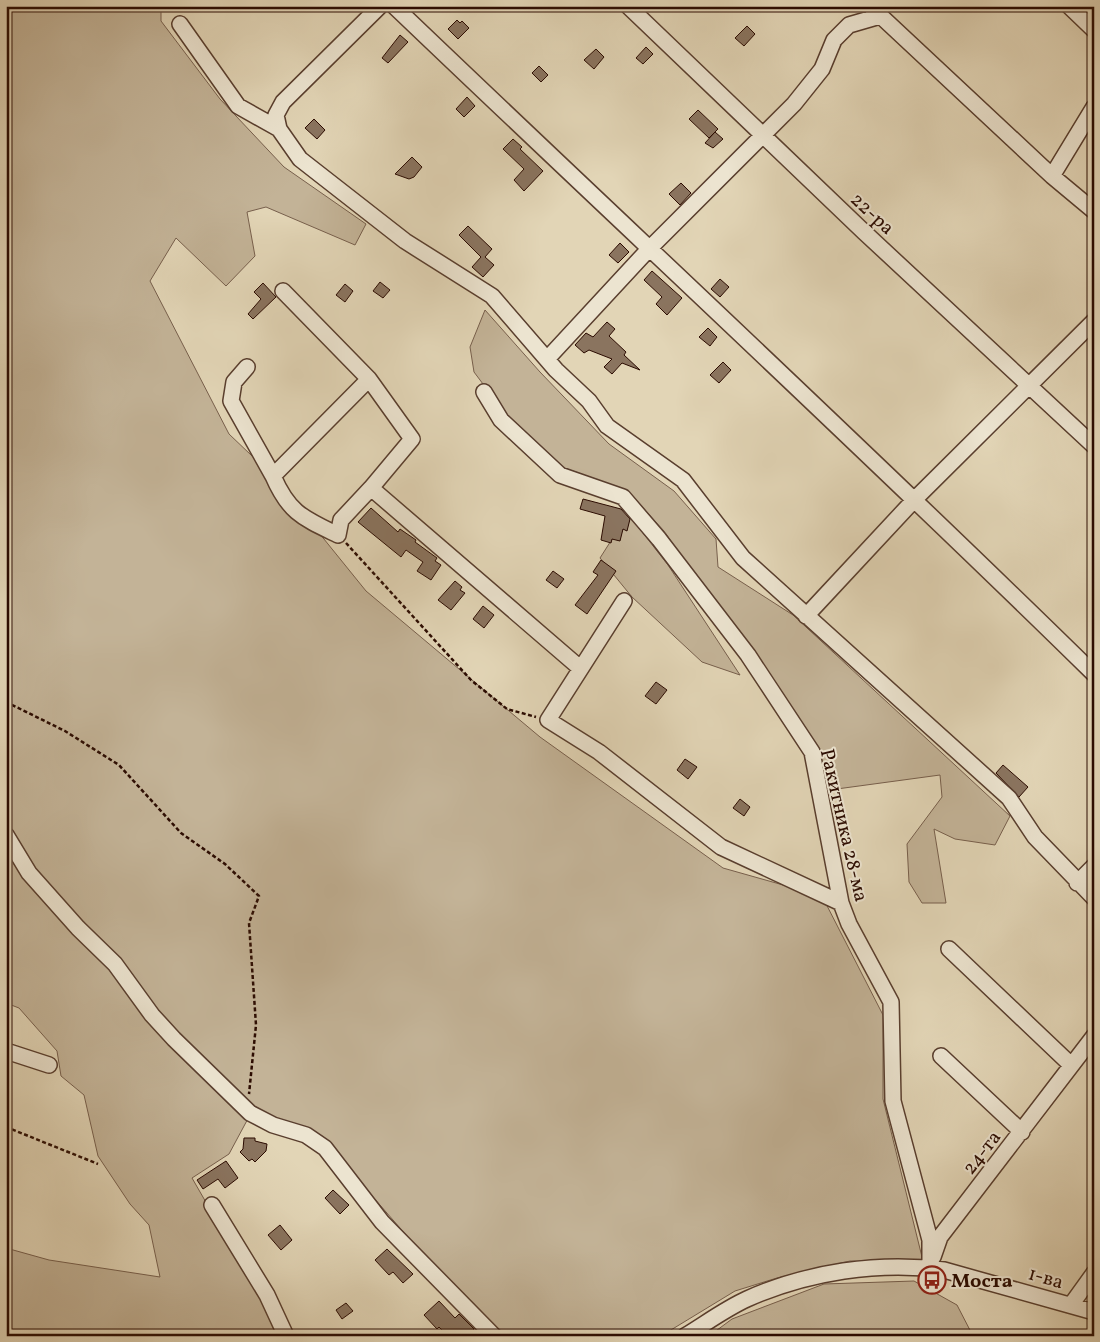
<svg xmlns="http://www.w3.org/2000/svg" width="1100" height="1342" viewBox="0 0 1100 1342" font-family="Vollkorn,serif">
<style>
.green{fill:#c3b397;stroke:#775f4c}
.building{fill:#8a745f;stroke:#2b0b01}
.lines{fill:none;stroke-linecap:round;stroke-linejoin:round}
.minor-casing{stroke:#593e2e;stroke-width:18}
.path{stroke:#2b0b01;stroke-width:2.5;stroke-dasharray:4 2.5;stroke-linecap:butt}
.minor{stroke:#ece4d0;stroke-width:15}
.labels{text-anchor:middle;stroke-width:4;stroke-linejoin:round;paint-order:stroke}
.street-label{font-size:20px;fill:#2b0b01;stroke:#ece4d0}
.poi-label{font-size:20px;font-weight:bold;fill:#2b0b01;stroke:#ece4d0;text-anchor:start}
</style>
<rect width="100%" height="100%" fill="#e2d5b6"/>
<filter id="stains"><feTurbulence type="fractalNoise" baseFrequency=".004" numOctaves="4"/><feColorMatrix values="0 0 0 0 .2 0 0 0 0 .09 0 0 0 0 .02 0 0 0 .5 -.17"/></filter>
<radialGradient id="worn" r=".72"><stop offset=".6" stop-color="#630" stop-opacity="0"/><stop offset="1" stop-color="#630" stop-opacity=".3"/></radialGradient>
<path class="green" d="M6,6H161V21L220,99L284,167L366,224L355,245L266,207L247,212L255,256L226,286L176,238L150,281L229,434L273,476L366,591L540,737L723,868L822,896L883,1015V1099L923,1261H850L777,1278L735,1291L661,1336H501L454,1290L319,1135L251,1113L229,1154L192,1178L283,1336H6V1248L49,1260L160,1277L149,1225L130,1204L98,1156L84,1095L61,1076L57,1051L19,1008L6,1003Z
M485,310L540,372L609,444L674,491L716,539L718,567L793,615L1010,816L995,845L955,839L934,829L946,903H922L909,882L907,844L942,797L940,775L822,791L815,752L664,531L628,491L562,467L507,416L474,372L470,347Z
M628,514L668,565L740,675L702,662L632,597L600,558Z
M914,1281L957,1305L973,1336H709L732,1319L824,1284Z"/>
<path class="building" d="M457,20L460,23L462,21L469,28L458,39L448,29Z
M747,26L755,34L744,46L735,38Z
M400,35L408,42L388,63L382,58Z
M646,47L653,54L643,64L636,58Z
M596,49L604,57L594,69L584,60Z
M539,66L548,75L541,82L532,73Z
M467,97L475,106L464,117L456,109Z
M698,110L718,129L709,138L689,119Z
M314,119L325,130L317,139L305,128Z
M715,132L723,139L713,148L705,143Z
M513,139L522,147L520,149L543,171L524,191L514,180L524,169L503,149Z
M412,157L422,167L414,177L409,179L395,174Z
M681,183L691,193L680,205L669,194Z
M468,226L492,249L485,257L494,265L483,277L472,267L481,257L459,235Z
M620,243L629,252L618,263L609,255Z
M652,271L682,298L667,315L656,304L662,297L644,280Z
M720,279L729,287L720,297L711,289Z
M380,282L390,290L383,298L373,291Z
M263,283L276,297L253,319L248,314L261,299L254,292Z
M345,284L353,291L345,302L336,295Z
M607,322L615,329L609,336L626,352L624,355L640,370L622,363L612,374L604,367L612,359L589,350L584,353L575,345L586,333L593,337Z
M708,328L717,337L710,346L699,337Z
M723,362L731,370L719,383L710,375Z
M583,499L621,509L630,519L627,531L623,529L620,541L612,539L611,543L601,540L605,516L580,509Z
M371,508L398,532L400,529L416,540L415,542L437,558L435,561L441,565L431,580L417,571L423,562L406,550L401,557L358,522Z
M601,560L616,571L587,614L575,605L598,575L593,572Z
M553,571L564,579L557,588L546,580Z
M455,581L462,587L460,590L465,593L451,610L438,600Z
M483,606L494,615L484,628L473,619Z
M656,682L667,690L656,704L645,696Z
M685,759L697,767L688,779L677,770Z
M1003,765L1028,787L1019,797L996,773Z
M740,799L750,807L744,816L733,808Z
M244,1138H255V1141L267,1144L266,1151L255,1162L252,1159L249,1161L240,1152L243,1149Z
M226,1161L238,1178L225,1188L218,1179L203,1189L197,1180Z
M333,1190L349,1205L340,1214L325,1198Z
M280,1225L292,1240L281,1250L268,1235Z
M387,1249L413,1274L403,1283L393,1272L389,1275L375,1260Z
M439,1301L455,1318L459,1314L474,1329L467,1336H448L439,1327L437,1329L424,1315Z
M346,1303L353,1311L342,1319L336,1310Z"/>
<g class="lines">
<g class="minor-casing">
<path id="minor" d="M394,6C627,229 864,448 1094,674
M628,6L864,232L1094,446
M870,6L1052,176L1094,211
M1069,6L1094,30
M180,24L238,106L279,129L300,159L405,241L492,296L556,370L589,401L607,426L683,480L743,558L1009,798L1035,837L1094,898
M279,129L276,115L283,102L380,6
M1052,176L1094,107
M283,291L369,379L412,439L371,488L580,668
M548,358L649,249L794,104L822,69L834,40L849,25L880,16
M247,367L234,382L231,401L273,476
M369,379L273,476C289,513 303,518 338,535L341,520L371,488
M484,392L501,420L560,475L623,497L659,539L748,655L812,752L841,903L849,924L891,1002L893,1101L930,1240V1268
M624,601L548,720L599,752L721,847L841,903
M806,616L915,499L1094,321
M6,835L29,873L78,928L115,964L152,1015L174,1039L250,1113L273,1125L306,1135L325,1148L382,1222L494,1336
M1077,883L1094,866
M949,949L1070,1064
M6,1051L49,1065
M941,1056L1022,1132
M212,1205L267,1295L286,1336
M933,1257L940,1237L1094,1036
M1071,1305L1094,1273
M685,1336C705,1324 725,1309 747,1299C807,1272 879,1261 944,1270L1094,1312"/>
</g>
<path class="path" d="M346,543L471,680L507,709L536,717
M6,702L65,731L119,765L181,833L225,864L259,896L249,923L256,1025L249,1094
M6,1127L98,1164"/>
<use href="#minor" class="minor"/>
</g>
<defs>
<g id="bus-ring" transform="scale(1.4375)"><circle r="9.5" fill="#ece4d0" stroke="#8f2418" stroke-width="1.5"/><path d="M-5-6H5V4H4V6H2V4H-2V6H-4V4H-5ZM-3.5-4V0h7V-4ZM-3.5 1.2v1.5H-2V1.2ZM2 1.2v1.5H3.5V1.2Z" fill="#8f2418"/></g>
</defs>
<g fill-rule="evenodd">
<use href="#bus-ring" x="932" y="1280"/>
</g>
<g class="labels">
<g class="street-label">
<text transform="translate(873 213) rotate(43)" y="7">22-ра</text>
<text transform="translate(845 825) rotate(77)" y="7">Ракитника 28-ма</text>
<text transform="translate(981 1152) rotate(-52)" y="7">24-та</text>
<text transform="translate(1046 1277) rotate(16)" y="7">1-ва</text>
</g>
<g class="poi-label">
<text x="951" y="1287">Моста</text>
</g>
</g>
<rect width="1100" height="1342" fill="none" stroke="#e2d5b6" stroke-width="25"/>
<rect x="8" y="8" width="1085" height="1327" fill="none" stroke="#2b0b01" stroke-width="2.5"/>
<rect x="12" y="12" width="1075" height="1317" fill="none" stroke="#2b0b01"/>
<rect width="100%" height="100%" filter="url(#stains)"/>
<rect width="100%" height="100%" fill="url(#worn)"/>
</svg>
